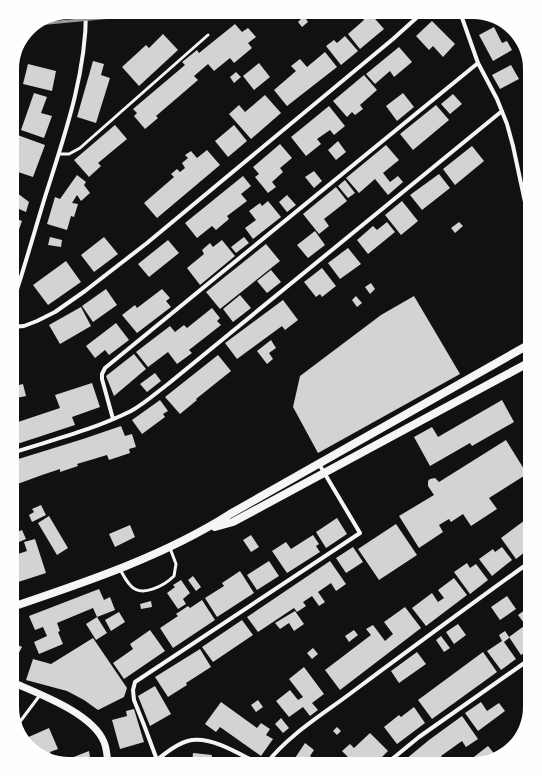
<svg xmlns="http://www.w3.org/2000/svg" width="542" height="776" viewBox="0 0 542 776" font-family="'Nunito Sans',sans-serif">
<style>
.building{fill:#d3d3d3}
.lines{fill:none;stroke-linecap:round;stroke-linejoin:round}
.service{stroke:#f5f5f5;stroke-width:3}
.minor{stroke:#f5f5f5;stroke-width:4}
.tertiary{stroke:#f5f5f5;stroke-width:7}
.secondary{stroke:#f5f5f5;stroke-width:8}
.rail{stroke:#9a9a9a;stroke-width:3}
</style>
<rect width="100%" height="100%" fill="#111"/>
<path class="building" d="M363,12H369L384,29L360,49L348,34L364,20L360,15Z
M304,16L308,22L302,27L298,22Z
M432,21L455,44L443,57L433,46L429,50L416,36Z
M235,24L242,32L248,28L256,37L248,43L252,48L234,63L230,58L214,71L208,64L194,76L198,80L156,116L158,118L145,129L134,116L137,113L133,109L185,65L182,62L197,50L199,53Z
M494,27L502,43L507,41L512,50L493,61L479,35Z
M163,34L178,50L139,86L122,67L146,45L149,48Z
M345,36L358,51L341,65L326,46L334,40L337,43Z
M399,47L412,62L394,77L390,71L375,84L366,74Z
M325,52L337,67L287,106L274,90L296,71L291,66L300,59L307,67Z
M93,61L104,64L101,75L110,78L96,123L77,117Z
M259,63L270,77L254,90L243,76Z
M28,64L56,71L52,91L23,84Z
M511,65L519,79L500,89L492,75Z
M236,72L241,77L234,83L230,77Z
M364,75L377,90L360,105L363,109L355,115L352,112L347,117L333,101Z
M34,93L47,97L41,113L52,116L44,138L21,130Z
M403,93L414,107L397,121L386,106Z
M453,94L462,104L450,114L441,104Z
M265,95L281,113L251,139L229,114L239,105L245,112Z
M436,105L449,120L413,150L400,134Z
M329,106L345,126L334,135L330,130L317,139L321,144L306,156L291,137Z
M115,125L127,139L98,163L101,166L89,177L74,160Z
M234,125L247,141L228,157L215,141Z
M12,133L45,145L33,177L12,170Z
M338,141L346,152L336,160L328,150Z
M280,144L292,158L280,168L283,172L272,182L276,187L268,193L255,177L259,174L253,167Z
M386,145L399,160L383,173L390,182L398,176L403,182L388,195L375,179L359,193L346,178Z
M472,146L484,161L455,185L443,169Z
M207,150L220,165L157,218L144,203L174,177L171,174L177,169L180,172L185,168L182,163L188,158L185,155L191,151L197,158Z
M314,171L322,181L314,188L305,177Z
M439,174L450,188L422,210L410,195Z
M77,175L86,182L84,185L90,193L81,201L77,195L72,203L78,204L74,217L71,216L67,230L47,224L55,197L60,199Z
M243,176L251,186L241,194L247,201L227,216L229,219L216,230L212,226L197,238L185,223Z
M345,180L355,193L348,198L338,186Z
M336,187L347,201L324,219L329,226L319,234L303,214Z
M12,189L29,202L26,212L12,206Z
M287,195L296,205L287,212L279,202Z
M268,201L281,217L253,239L245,228L256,220L249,211L260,203L262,206Z
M402,201L418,221L401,235L385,215Z
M12,217L22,221L14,244H12Z
M387,222L395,232L368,254L357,240L373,226L377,230Z
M459,222L463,226L455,233L451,228Z
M315,231L325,245L308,258L297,245Z
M50,237L62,240L61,247L48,245Z
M104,237L118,254L94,272L81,255Z
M244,237L249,243L236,253L231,247Z
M168,240L179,253L149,277L138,264Z
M222,240L235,256L200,285L187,268L204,254L202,250L210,243L213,247Z
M266,244L280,261L220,309L206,292Z
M348,248L361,264L340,279L328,263Z
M66,261L81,282L48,305L33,285Z
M322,268L336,286L322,297L320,294L316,297L304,282Z
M271,270L281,282L267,293L257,281Z
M371,283L375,289L370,294L365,287Z
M106,289L117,305L93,322L82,306Z
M162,289L170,298L166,301L171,307L137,333L122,315L135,305L137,308Z
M240,295L251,308L233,322L223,309Z
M356,296L362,303L357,307L352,300Z
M414,296L460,374L318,453L293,407L300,376L381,315Z
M283,300L298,320L285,330L282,326L237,359L225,343Z
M81,307L91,326L60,344L49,325Z
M212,308L220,318L217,321L221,325L189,350L192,353L177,364L168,352L148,367L136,352L170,326L175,332L184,325L187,328Z
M116,323L129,340L109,355L105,350L95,358L86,346Z
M271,340L276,348L269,353L273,359L267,364L257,351Z
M134,354L146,369L114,396L106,376Z
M218,355L231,371L196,399L197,400L180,414L165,397Z
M155,373L161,381L147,392L140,384Z
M16,375L19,385L23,384L26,396L12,399V376Z
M92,383L100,407L72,417L75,425L17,444V446L12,447V424L60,408L55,395Z
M160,400L168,411L163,414L165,417L142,434L132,420Z
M502,400L514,422L472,446L470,443L430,466L414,437L432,427L438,437Z
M121,426L125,436L132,434L136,447L129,449L130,453L109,460L107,455L77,464L78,466L60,472V469L42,475L12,486V461L83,439Z
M506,440L527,474L489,498L497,509L471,526L463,514L451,522L449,519L439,525L443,532L419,548L399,516L434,495L428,486V481L430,479L435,478L439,482Z
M41,505L46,515L32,522L29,515L34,512L32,509Z
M49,516L68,548L57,555L38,523Z
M529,517L530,519V548L516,559L501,538Z
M337,518L347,534L326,548L316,532Z
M396,524L417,555L379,580L358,549Z
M130,525L135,537L115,547L109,534Z
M22,530L26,539L12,545V534Z
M251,535L259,547L251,552L243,540Z
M313,535L319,544L316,546L320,552L287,573L272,551L286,542L291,549Z
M35,539L46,573L12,584V556L27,551L24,542Z
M353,547L363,562L346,573L336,558Z
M502,547L512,560L492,576L479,559L493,549L495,552Z
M269,561L279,576L257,590L247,575Z
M330,561L346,584L336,591L331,583L318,592L325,602L319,606L312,596L303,602L306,606L297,612L294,608L258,632L247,617Z
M467,563L470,568L476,564L488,580L470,594L454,572Z
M240,571L254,593L217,617L205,598L224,586L222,583Z
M193,576L201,587L196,591L188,580Z
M454,578L467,595L426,626L412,608L432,593L438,602L444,598L438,590Z
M181,580L190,593L183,599L186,604L178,609L167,593L175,587L173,585Z
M99,589L104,600L110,597L115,610L97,617L93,608L57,623L60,631L58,632L63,644L39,654L34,642L47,636L43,627L35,630L29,616Z
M507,596L516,609L500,620L491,607Z
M202,600L215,620L173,648L160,628L178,616L176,614L188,606L190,608Z
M151,601L152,607L141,609L140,604Z
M405,607L421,628L340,690L325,670L371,635L366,629L373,625L385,641L393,634L384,622Z
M529,607L530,609V631L518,615Z
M295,611L304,624L294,631L289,623L280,629L275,623Z
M119,612L125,622L111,631L105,620Z
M97,617L107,633L96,640L86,624Z
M242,620L253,635L213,662L202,647Z
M458,624L466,635L454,644L446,632Z
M524,626L530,634V649L521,655L509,637V638L504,642L516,659L501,670L487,651L502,641L499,635L505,631L509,637Z
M150,630L165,651L124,679L113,663L133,649L130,644Z
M354,630L358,635L349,642L345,636Z
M441,636L450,648L444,652L436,640Z
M93,638L127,688L124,697L98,710L84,700L67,691L26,680L33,659L51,664Z
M12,642L22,647L12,666Z
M313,648L318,654L312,659L307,653Z
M200,649L211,667L186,683L187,685L168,697L155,677Z
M417,652L426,664L399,683L391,671Z
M483,652L497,672L432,719L418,700Z
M304,667L324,694L312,703L318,710L310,716L303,707L289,717L276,701L290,690L298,700L303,697L289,679Z
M155,686L171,714L150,726L138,696Z
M258,700L263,707L256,712L251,705Z
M221,702L257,728L261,723L270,729L266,735L273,739L261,756L220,727L216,732L205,724Z
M481,702L487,711L499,703L505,711L478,731L465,713Z
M414,707L425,723L397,744L384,727L399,715L401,717Z
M134,709L144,742L120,749L112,720L127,716L126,711Z
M462,716L478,739L466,747L462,741L441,756L443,758L435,764H400L429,740Z
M281,718L289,728L283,733L275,724Z
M337,727L341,731L337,735L333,731Z
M49,728L58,749L50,752L53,760L41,756L24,739Z
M370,733L388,751L375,764H355L342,751L350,744L354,748Z
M305,743L314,750L310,756L322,764H291Z
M488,746L497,757L473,764H461L465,761L466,763Z
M89,751L91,764H66L61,762Z
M193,753L212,755L211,761L217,762V764H192Z
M176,759L181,764H170Z"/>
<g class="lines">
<path class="service" d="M59,154H69L80,148L208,35
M120,569C123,575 126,581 131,586C142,598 165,585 174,576L176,564L170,548
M17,724L19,723L40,695"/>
<path class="minor" d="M460,12L478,63L497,99L507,124L513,146L525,202L530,218
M12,305C24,269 34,233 45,197C64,137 86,75 86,12
M12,327L24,326L37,321L55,312L85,291L147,243L393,39L423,12
M113,419L102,379V374L105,368L478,63
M12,453C52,440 93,430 131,411C144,404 156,393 168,384L502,111
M157,760L144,725L134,700L133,690L135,682L360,533L319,464
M152,764C163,755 178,742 192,740C213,737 241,755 259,764
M266,764C289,734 325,713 355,690C413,647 471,604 530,562
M386,764L419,737L530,659"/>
<path class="tertiary" d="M12,682C39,694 92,713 104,742C107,749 107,757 108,764"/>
<path class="secondary" d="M215,527L233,522L530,362
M12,607C86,582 164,556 230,514L530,344"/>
<path class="rail" d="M66,13L82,12
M38,24L164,12"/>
</g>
<path d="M0 0H542V776H0ZM69 19H473A50 50 0 0 1 523 69V707A50 50 0 0 1 473 757H69A50 50 0 0 1 19 707V69A50 50 0 0 1 69 19Z" fill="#fefefe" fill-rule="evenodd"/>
</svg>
